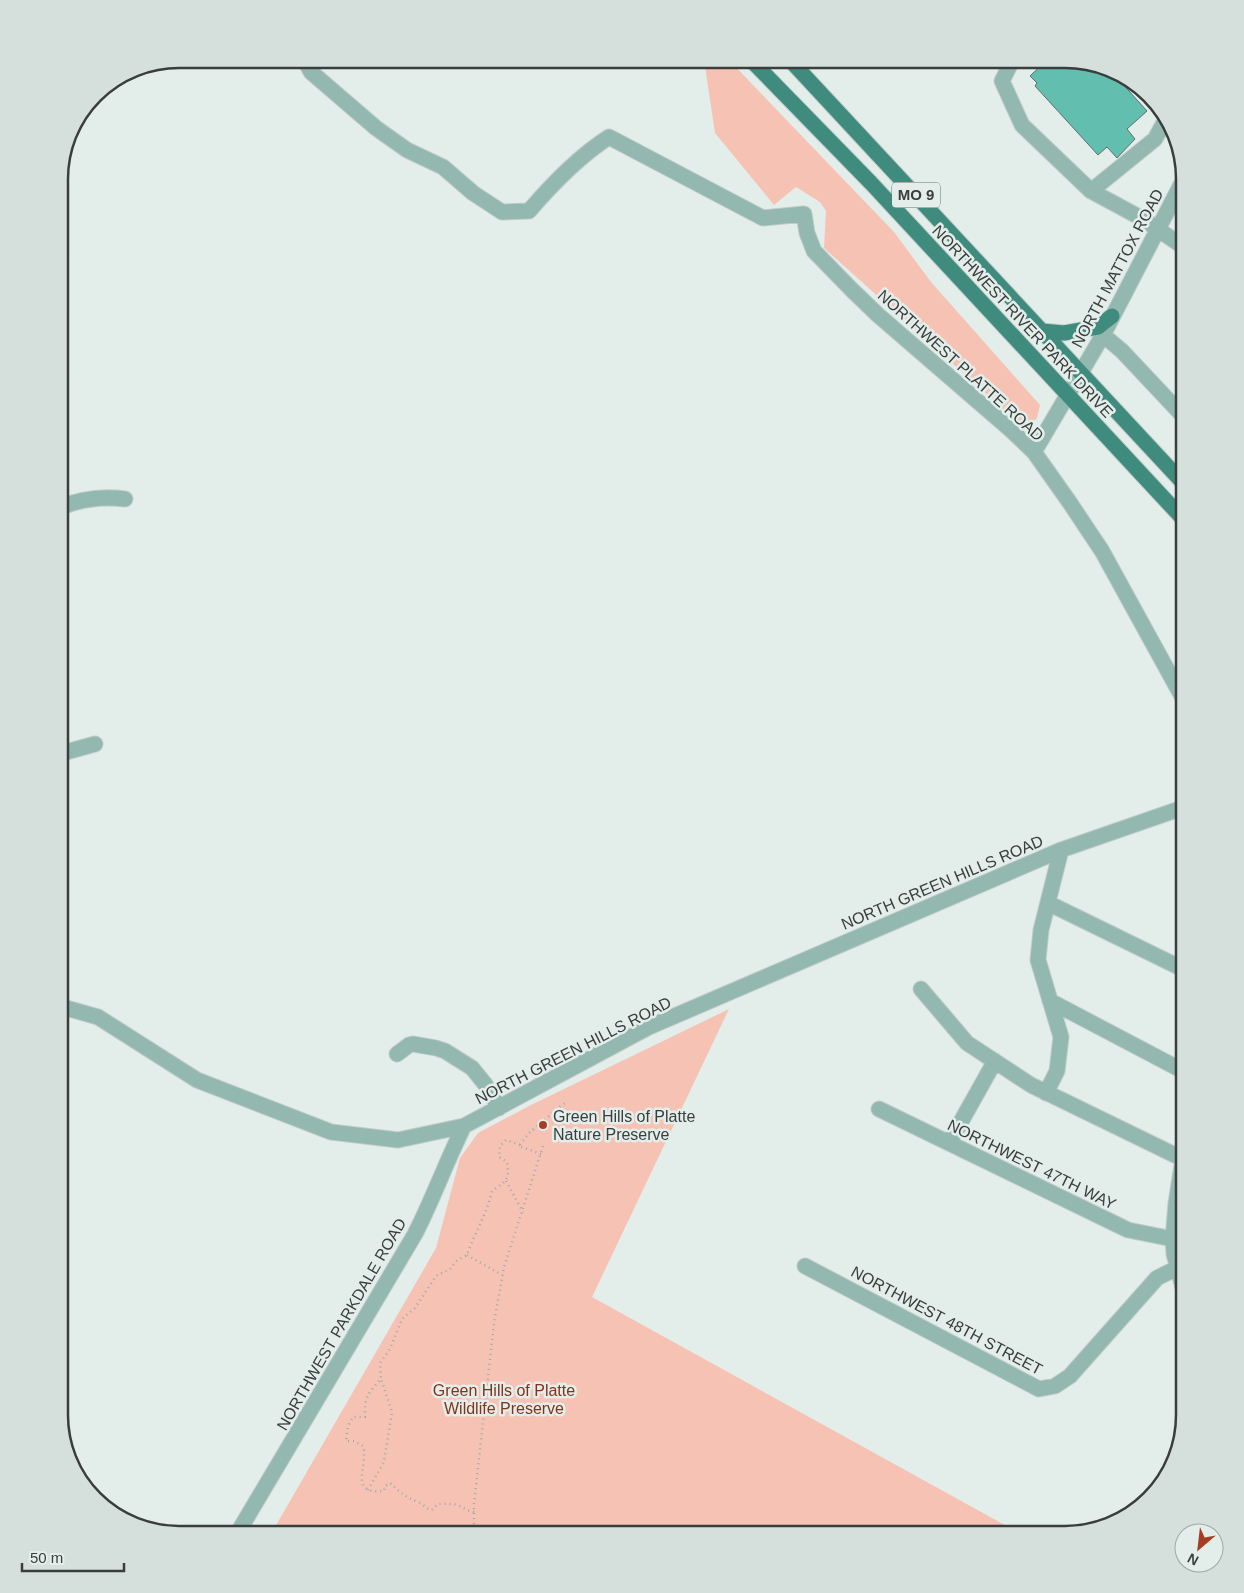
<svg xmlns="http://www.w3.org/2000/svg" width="1244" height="1593" viewBox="0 0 1244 1593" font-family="Helvetica,sans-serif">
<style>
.green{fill:#f6c2b4}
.building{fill:#62bfaf;stroke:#656e6c}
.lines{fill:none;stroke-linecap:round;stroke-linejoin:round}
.minor-casing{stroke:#c1cbc8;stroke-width:17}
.major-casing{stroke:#c1cbc8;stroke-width:17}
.path{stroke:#a0a9a7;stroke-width:2.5;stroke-dasharray:1 4;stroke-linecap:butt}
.minor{stroke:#92b8b0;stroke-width:15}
.major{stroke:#3f8b7e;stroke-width:15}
.poi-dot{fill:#a73e23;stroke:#e3eeeb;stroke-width:2}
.labels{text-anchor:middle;stroke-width:5;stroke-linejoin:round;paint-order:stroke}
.shield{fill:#e3eeeb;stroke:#6c7371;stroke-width:1}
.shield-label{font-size:15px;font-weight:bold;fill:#393e3d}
.street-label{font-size:16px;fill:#393e3d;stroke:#e3eeeb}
.poi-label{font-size:16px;fill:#393e3d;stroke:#e3eeeb;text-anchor:start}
.park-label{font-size:16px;fill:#86311a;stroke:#e3eeeb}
.rim{fill:none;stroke:#393e3d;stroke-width:2.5}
</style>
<rect width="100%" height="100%" fill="#e3eeeb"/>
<path class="green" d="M702,59H728L894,232L931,282L1040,405L1037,418L1028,426L1020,424L824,248L826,211L820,202L796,187L774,205L715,133L704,60Z
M729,1009L592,1297L1021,1534H271L436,1248L460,1158L478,1133L531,1105Z"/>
<path class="building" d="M1048,59H1073L1110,70L1147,111L1127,129L1135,139L1117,158L1107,147L1098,155L1035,86L1037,83L1030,76Z"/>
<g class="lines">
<g class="minor-casing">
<path id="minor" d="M304,59L311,72L376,128L407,150L443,167L473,193L502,212L529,211C553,183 578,157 609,137L763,218L804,214L807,233L814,251L852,290L878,315L1011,430L1034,452L1070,503L1102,551L1185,702
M1013,59L1002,81L1022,125L1091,191L1143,219L1185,248
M1091,191L1155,139L1167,117
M1103,335L1122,351L1185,418
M1034,452L1103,335L1185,177
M59,508C80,499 102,496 125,499
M59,754L95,744
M1048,903L1185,970
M921,989L967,1043L1031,1085L1183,1159
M1050,1001L1185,1072
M59,1006L98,1017L197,1080L331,1132L398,1140L464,1126L649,1027L1061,850L1185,807
M397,1054L409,1045L413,1044L436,1048L445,1051L472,1068L485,1084L499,1108
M1046,1093L1057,1071L1061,1037L1038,960L1041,930L1061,850
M879,1109L1128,1230L1173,1239
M949,1143L995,1061
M805,1266L1039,1389L1055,1386L1070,1376L1157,1278L1177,1268
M1185,1295L1174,1254L1173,1239L1176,1203L1185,1146
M237,1534L415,1234C433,1199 446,1162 464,1126"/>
</g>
<g class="major-casing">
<path id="major" d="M750,59L871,183L1185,521
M789,59L1185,485
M1042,331L1064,333L1098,327L1112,316"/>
</g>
<path class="path" d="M541,1154L519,1146L529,1133L566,1102
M506,1181L523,1212
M467,1255L502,1275
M368,1490L384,1462L392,1412L381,1379
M474,1512C467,1511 463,1507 457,1505C451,1503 444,1504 438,1504L432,1510C425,1509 424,1504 418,1502C405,1497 400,1492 390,1483L385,1486L384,1491C347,1495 369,1465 363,1446L354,1441H346L348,1426L353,1417H365C364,1397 368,1393 381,1379L380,1363L390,1349L402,1319L415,1308L436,1276L450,1269L456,1261L467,1255C474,1234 487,1214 492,1191C506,1181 510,1180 507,1162L499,1157L500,1146L506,1140L520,1145
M474,1534V1504L494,1323L504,1267L544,1143"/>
<use href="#minor" class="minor"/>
<use href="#major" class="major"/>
</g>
<circle class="poi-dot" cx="543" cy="1125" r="5"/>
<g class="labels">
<rect class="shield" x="892" y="182.5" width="48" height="25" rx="4"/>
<g class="shield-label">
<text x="916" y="200">MO 9</text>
</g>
<g class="street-label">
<text transform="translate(1117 268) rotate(-62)" y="6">NORTH MATTOX ROAD</text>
<text transform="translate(1023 321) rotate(47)" y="6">NORTHWEST RIVER PARK DRIVE</text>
<text transform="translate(961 365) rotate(42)" y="6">NORTHWEST PLATTE ROAD</text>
<text transform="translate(942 882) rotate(-23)" y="6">NORTH GREEN HILLS ROAD</text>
<text transform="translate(573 1050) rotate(-27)" y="6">NORTH GREEN HILLS ROAD</text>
<text transform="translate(1032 1164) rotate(26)" y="6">NORTHWEST 47TH WAY</text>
<text transform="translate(947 1320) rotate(28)" y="6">NORTHWEST 48TH STREET</text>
<text transform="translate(341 1324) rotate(-60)" y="6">NORTHWEST PARKDALE ROAD</text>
</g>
<g class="poi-label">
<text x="553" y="1122">Green Hills of Platte<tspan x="553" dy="18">Nature Preserve</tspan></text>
</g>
<g class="park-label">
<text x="504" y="1396">Green Hills of Platte<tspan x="504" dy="18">Wildlife Preserve</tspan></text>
</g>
</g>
<path d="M0 0H1244V1593H0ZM179 68H1065A111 111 0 0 1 1176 179V1415A111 111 0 0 1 1065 1526H179A111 111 0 0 1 68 1415V179A111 111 0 0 1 179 68Z" fill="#d5e0dd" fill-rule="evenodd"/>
<path class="rim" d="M179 68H1065A111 111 0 0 1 1176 179V1415A111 111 0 0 1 1065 1526H179A111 111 0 0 1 68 1415V179A111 111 0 0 1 179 68Z"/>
<g transform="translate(1199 1548) rotate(208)"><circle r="24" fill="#e3eeeb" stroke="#9fa8a5"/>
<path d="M0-4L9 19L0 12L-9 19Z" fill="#a73e23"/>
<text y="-8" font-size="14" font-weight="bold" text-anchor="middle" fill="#393e3d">N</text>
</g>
<path d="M22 1563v8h102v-8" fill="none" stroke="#393e3d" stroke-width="2.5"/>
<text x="30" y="1563" font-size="15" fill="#393e3d" stroke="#e3eeeb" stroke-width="4" paint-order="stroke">50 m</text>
</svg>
